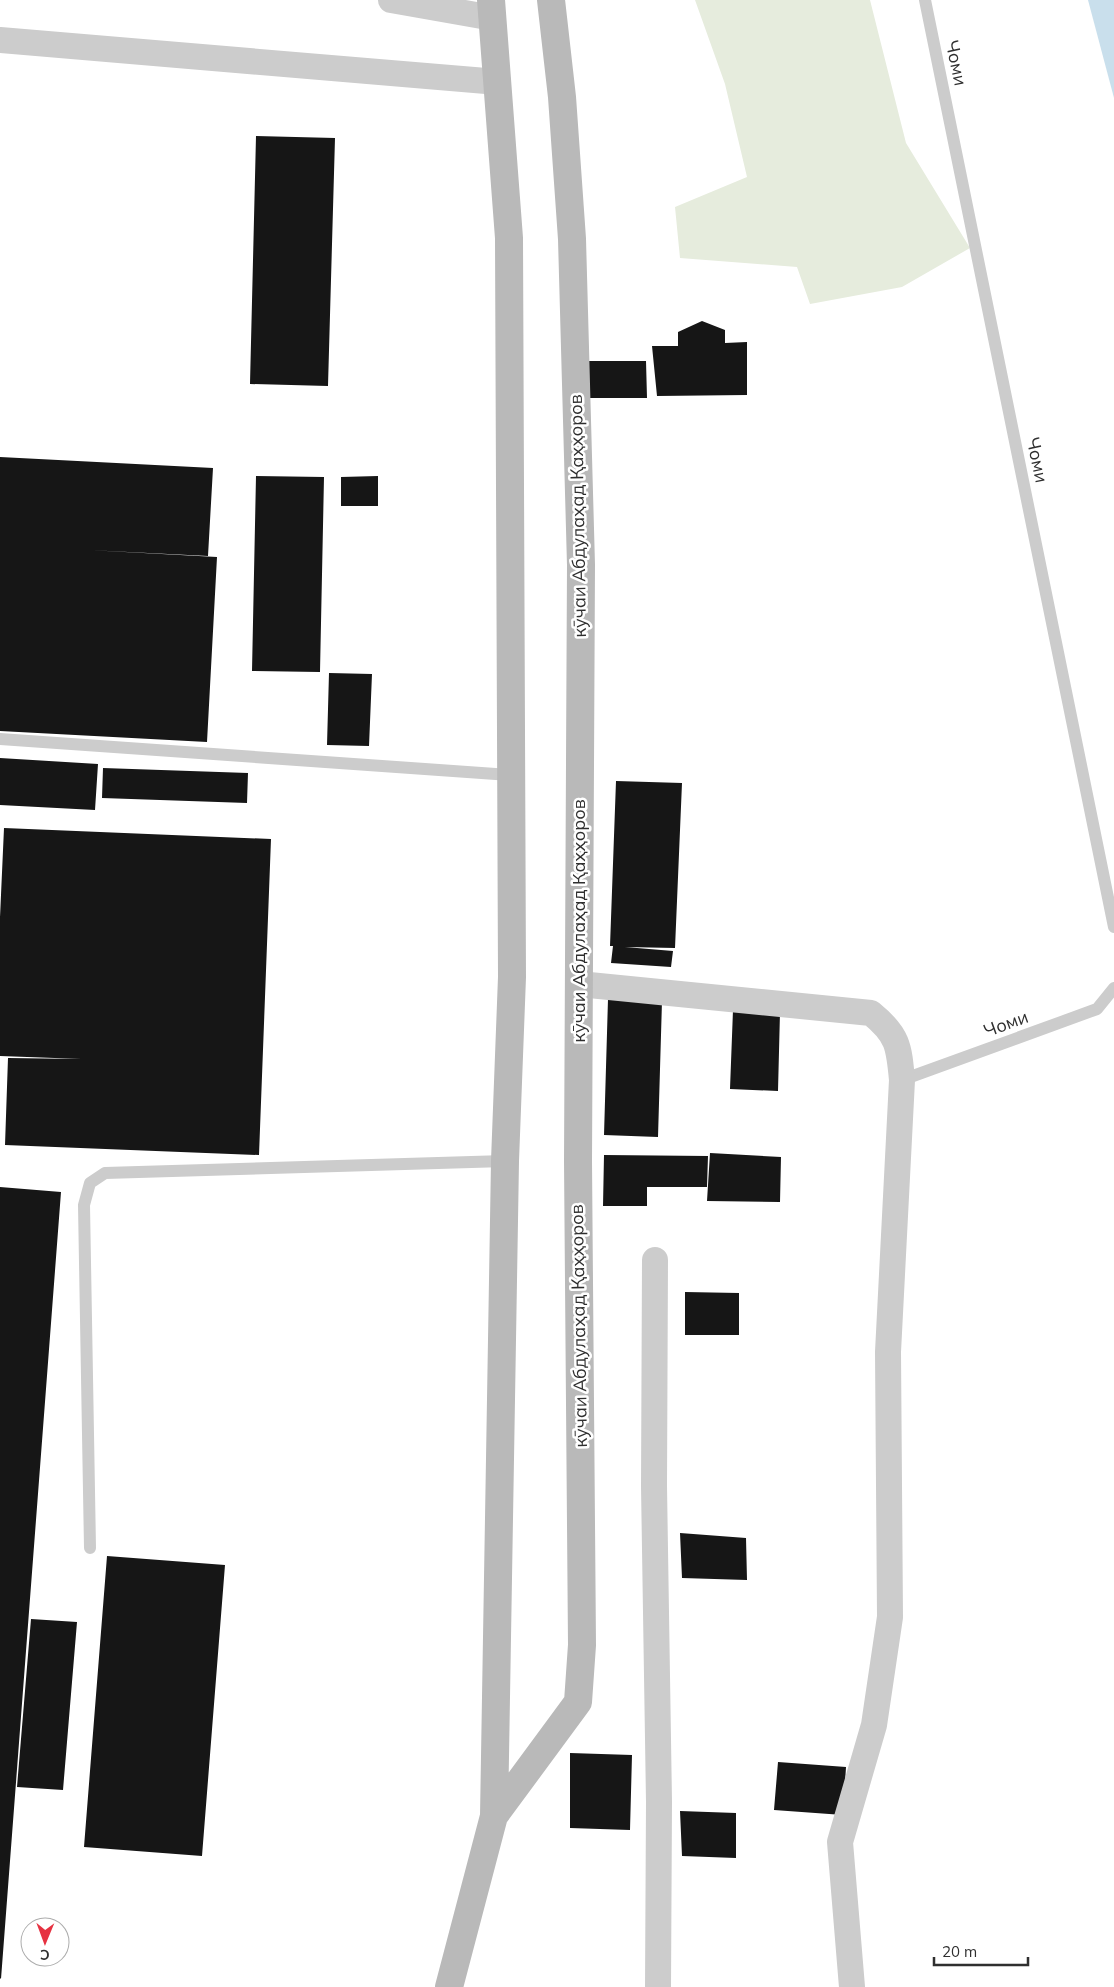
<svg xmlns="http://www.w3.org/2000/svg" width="1114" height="1987" viewBox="0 0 1114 1987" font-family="Mulish,sans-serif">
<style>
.green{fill:#e6ecdd}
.water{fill:#c9dfec}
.building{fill:#161616}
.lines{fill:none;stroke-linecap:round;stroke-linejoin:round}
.lane{stroke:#ccc;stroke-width:12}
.street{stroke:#ccc;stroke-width:26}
.secondary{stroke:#b9b9b9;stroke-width:28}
.labels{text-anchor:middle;stroke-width:5;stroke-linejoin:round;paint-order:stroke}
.street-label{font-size:18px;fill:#2f2f2f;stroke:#fff}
</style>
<rect width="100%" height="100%" fill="#fff"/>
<path class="green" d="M695,0H870L906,143L970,248L902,287L810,304L797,267L680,258L675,207L747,177L725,84Z"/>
<path class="water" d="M1088,0H1114V98Z"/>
<path class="building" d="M256,136L335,138L328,386L250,384Z
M702,321L725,330V343L747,342V395L657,396L652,346H678V332Z
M584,361H646L647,398H585Z
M0,457L213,468L208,556L88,550L217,557L207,742L0,731Z
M256,476L324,477L320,672L252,671Z
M378,476V506H341V477Z
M329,673L372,674L369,746L327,745Z
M0,758L98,764L95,810L0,805Z
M103,768L248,773L247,803L102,798Z
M616,781L682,783L675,948L625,947L673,951L671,967L611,963L613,946H610Z
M4,828L271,839L259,1155L5,1145L8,1058L82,1059L0,1056V917Z
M608,999L662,1001L658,1137L604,1135Z
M733,1010L780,1012L778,1091L730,1089Z
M710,1153L781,1157L780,1202L707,1201Z
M604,1155L708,1156L707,1187H647V1206H603Z
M0,1187L61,1192L1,1979L0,1978Z
M685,1292L739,1293V1335H685Z
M680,1533L746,1538L747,1580L682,1578Z
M107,1556L225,1565L202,1856L84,1847Z
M31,1619L77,1622L63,1790L17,1787Z
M570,1753L632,1755L630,1830L570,1828Z
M778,1762L846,1767L843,1815L774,1810Z
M680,1811L736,1813V1858L682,1856Z"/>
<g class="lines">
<path class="lane" d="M925,0L1114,927
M0,739L510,775
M902,1080L1097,1009L1114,988
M90,1548L84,1205L90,1183L105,1173L505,1161"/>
<path class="street" d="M391,0L493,18
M0,40L498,82
M579,984L871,1013C898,1035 899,1046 902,1080L888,1352L890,1617L874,1725L840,1842L852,1987
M655,1260L654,1486L659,1802L658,1987"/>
<path class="secondary" d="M494,1816L578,1702L582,1645L578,1161L581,565L572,239L562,97L551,0
M449,1987L494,1816L505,1161L512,977L509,238L491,0"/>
</g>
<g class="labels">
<g class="street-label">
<text transform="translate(956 63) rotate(78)" y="6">Чоми</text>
<text transform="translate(1037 460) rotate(78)" y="6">Чоми</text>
<text transform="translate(578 516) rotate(-91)" y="6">кӯчаи Абдулаҳад Қаҳҳоров</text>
<text transform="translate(579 921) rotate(-90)" y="6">кӯчаи Абдулаҳад Қаҳҳоров</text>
<text transform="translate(1006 1024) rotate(-20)" y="6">Чоми</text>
<text transform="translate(579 1326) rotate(-91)" y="6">кӯчаи Абдулаҳад Қаҳҳоров</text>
</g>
</g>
<g transform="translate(45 1942) rotate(181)"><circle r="24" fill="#ffffff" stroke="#acacac"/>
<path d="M0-4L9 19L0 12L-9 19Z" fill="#e63241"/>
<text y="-8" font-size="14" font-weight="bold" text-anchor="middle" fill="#2f2f2f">С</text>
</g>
<path d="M934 1957v8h94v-8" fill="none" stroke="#2f2f2f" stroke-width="2.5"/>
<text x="942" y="1957" font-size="15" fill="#2f2f2f" stroke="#ffffff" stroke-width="4" paint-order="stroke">20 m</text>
</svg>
